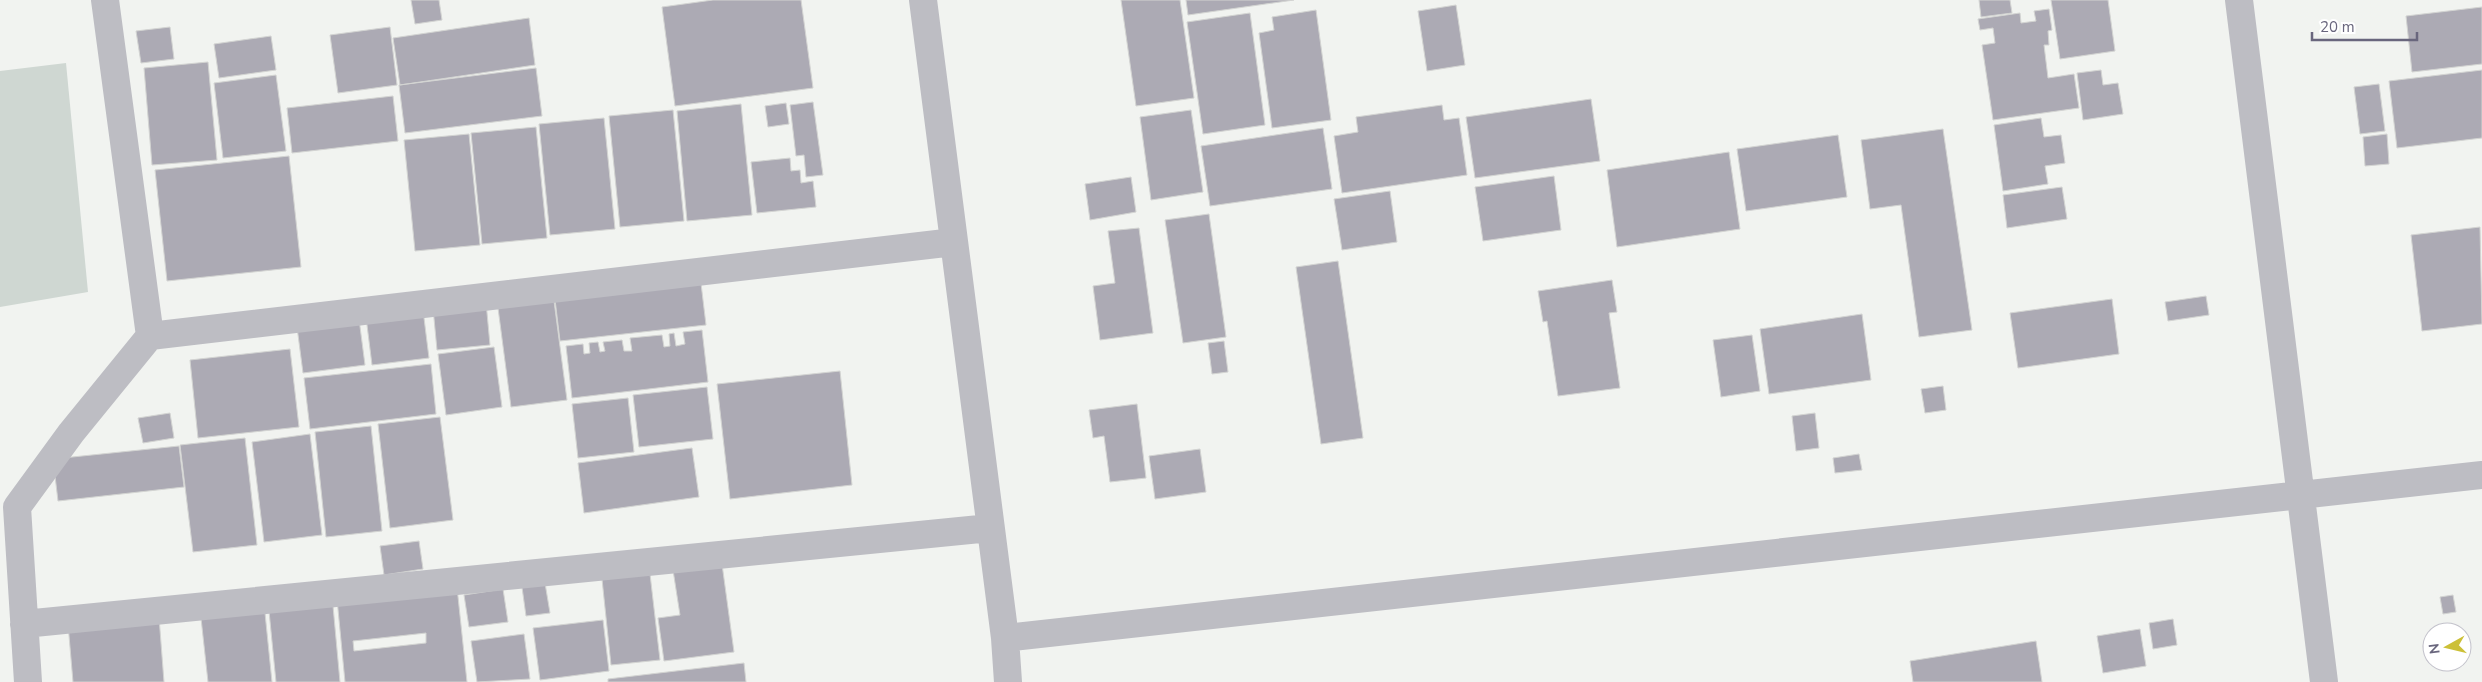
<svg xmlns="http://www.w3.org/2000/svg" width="2482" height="682" viewBox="0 0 2482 682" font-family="'Nunito Sans',sans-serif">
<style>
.green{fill:#cfd7d2}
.building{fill:#acaab4;stroke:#d3d4d2;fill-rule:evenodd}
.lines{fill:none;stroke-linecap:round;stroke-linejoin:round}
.minor{stroke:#bdbdc3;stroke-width:28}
</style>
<rect width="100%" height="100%" fill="#f1f3f0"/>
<path class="green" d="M66,63L88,292L0,307V71Z"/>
<path class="building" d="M411,0H439L442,20L415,24Z
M713,0H801L813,88L675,106L662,7Z
M1121,0H1180L1194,98L1136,106Z
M1186,0H1294L1188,15Z
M1979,0H2010L2012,13L1981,17Z
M2051,0H2108L2115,51L2060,59Z
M1456,5L1465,65L1427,71L1418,11Z
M2482,7V64L2412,72L2406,16Z
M2049,9L2052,30L2048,31L2049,45H2044L2048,78L2074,74L2079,108L1993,120L1982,45L1995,43L1993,28L1980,30L1978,19L2020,13L2021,23L2036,21L2034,11Z
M1316,10L1331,120L1272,128L1259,33L1274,30L1272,17Z
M1250,13L1265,125L1203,134L1187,22Z
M529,18L535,65L400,85L393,38Z
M170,27L174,59L141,63L136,31Z
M390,27L397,85L338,93L330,35Z
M271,36L276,70L219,78L214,44Z
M208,62L217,160L152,165L144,68Z
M536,68L542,116L405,133L399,85Z
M2101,70L2103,85L2118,83L2123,114L2083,120L2077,73Z
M2482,70V138L2397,148L2389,81Z
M276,75L286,151L223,158L214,83Z
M2379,84L2385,131L2360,134L2354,87Z
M393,96L398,141L292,153L287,108Z
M1591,99L1600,161L1475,178L1466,117Z
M813,102L823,175L806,177L804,155L796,156L790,105Z
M786,103L789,124L768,127L765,106Z
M741,104L752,215L687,221L677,111Z
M1442,105L1444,120L1459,118L1467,175L1342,193L1334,136L1358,132L1356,117Z
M673,110L684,221L620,227L609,116Z
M1191,110L1203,192L1151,200L1140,117Z
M604,118L615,229L550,235L539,124Z
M2041,118L2044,137L2061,135L2065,163L2045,166L2048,184L2003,191L1994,125Z
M536,127L547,238L482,244L471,133Z
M1323,128L1332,189L1210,206L1201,146Z
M1943,129L1972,330L1919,337L1901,205L1870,209L1861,140Z
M469,134L480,245L415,251L404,140Z
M2387,134L2389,164L2365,166L2363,137Z
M1838,135L1847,197L1746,211L1737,149Z
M1729,152L1740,229L1617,247L1607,170Z
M289,156L301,267L167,281L155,170Z
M790,158L791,171L800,170L801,183L813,181L816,207L757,213L751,162Z
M1554,176L1561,230L1483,241L1475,187Z
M1131,177L1136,212L1090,220L1085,184Z
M2062,187L2067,219L2007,228L2003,195Z
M1390,191L1397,242L1342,250L1334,199Z
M1209,214L1226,337L1183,343L1165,220Z
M2480,227L2482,324L2422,331L2411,235Z
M1139,228L1153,333L1100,340L1093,286L1115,283L1108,231Z
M1338,261L1363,438L1321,444L1296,267Z
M700,275L706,325L560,341L554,291Z
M1612,280L1617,312L1609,313L1620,388L1558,396L1547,321L1543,322L1538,291Z
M2206,296L2209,315L2168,321L2165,302Z
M2112,299L2119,354L2018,368L2010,313Z
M554,301L567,400L511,407L498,308Z
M486,302L490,345L437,350L433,308Z
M423,310L429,358L372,365L366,317Z
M1862,314L1871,380L1769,394L1760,329Z
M359,319L365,365L303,373L297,327Z
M702,330L708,382L572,398L566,346L583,344L584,354L590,353L589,343L598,342L600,352L605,351L603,342L622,340L624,351H632L630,338L662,335L664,347L670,346L669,334L674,333L676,346L685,344L683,332Z
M1752,335L1760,391L1721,397L1713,340Z
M1224,341L1228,372L1212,374L1208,343Z
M494,347L502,407L446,415L438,354Z
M290,349L299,427L198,438L190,360Z
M431,364L436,414L310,429L304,378Z
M840,371L852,485L730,499L717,384Z
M1943,386L1946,410L1925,413L1921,389Z
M707,387L713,439L639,447L633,395Z
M628,398L634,452L578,458L572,404Z
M1137,404L1146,478L1110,482L1104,436L1093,438L1089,410Z
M170,413L174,438L143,443L138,418Z
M1815,413L1819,448L1796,451L1792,416Z
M440,417L453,520L390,528L378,424Z
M371,426L382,531L326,537L315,432Z
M310,434L322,535L264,542L252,442Z
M245,438L257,545L193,552L180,445Z
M179,446L184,487L58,501L53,459Z
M692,448L699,497L584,513L578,463Z
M1200,449L1206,492L1155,499L1149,456Z
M1859,454L1862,470L1835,473L1833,458Z
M419,541L423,569L384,575L380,546Z
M722,564L734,652L664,661L658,618L680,615L673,570Z
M650,574L660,660L611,665L602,579Z
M544,577L550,613L526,616L521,580Z
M457,587L467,682H345L337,599ZM426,633V643L354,651L353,641Z
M503,589L508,622L469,627L464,595Z
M332,595L340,682H276L268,601Z
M2453,595L2456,612L2443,614L2440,597Z
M264,603L272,682H208L200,609Z
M159,617L164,682H73L68,624Z
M2173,619L2177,645L2153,649L2149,623Z
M603,620L609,671L540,680L533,628Z
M2140,629L2146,666L2103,673L2097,636Z
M524,634L530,679L477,682L471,641Z
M2036,641L2042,682H1913L1910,661Z
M744,663L746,682H608V679Z"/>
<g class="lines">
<path class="minor" d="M923,0L1005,638L1008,682
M2239,0L2324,682
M150,336L954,242
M24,624L990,528
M1005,638L2482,475
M28,682L17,507L71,433L150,336L105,0"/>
</g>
<g transform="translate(2447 647) rotate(262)"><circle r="24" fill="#ffffff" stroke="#c3c2cb"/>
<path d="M0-4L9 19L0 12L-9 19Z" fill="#ccc037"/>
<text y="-8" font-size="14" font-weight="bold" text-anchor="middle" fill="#69667d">N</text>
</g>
<path d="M2312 32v8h105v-8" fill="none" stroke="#69667d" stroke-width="2.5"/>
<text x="2320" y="32" font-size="15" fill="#69667d" stroke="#ffffff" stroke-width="4" paint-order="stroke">20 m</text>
</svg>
